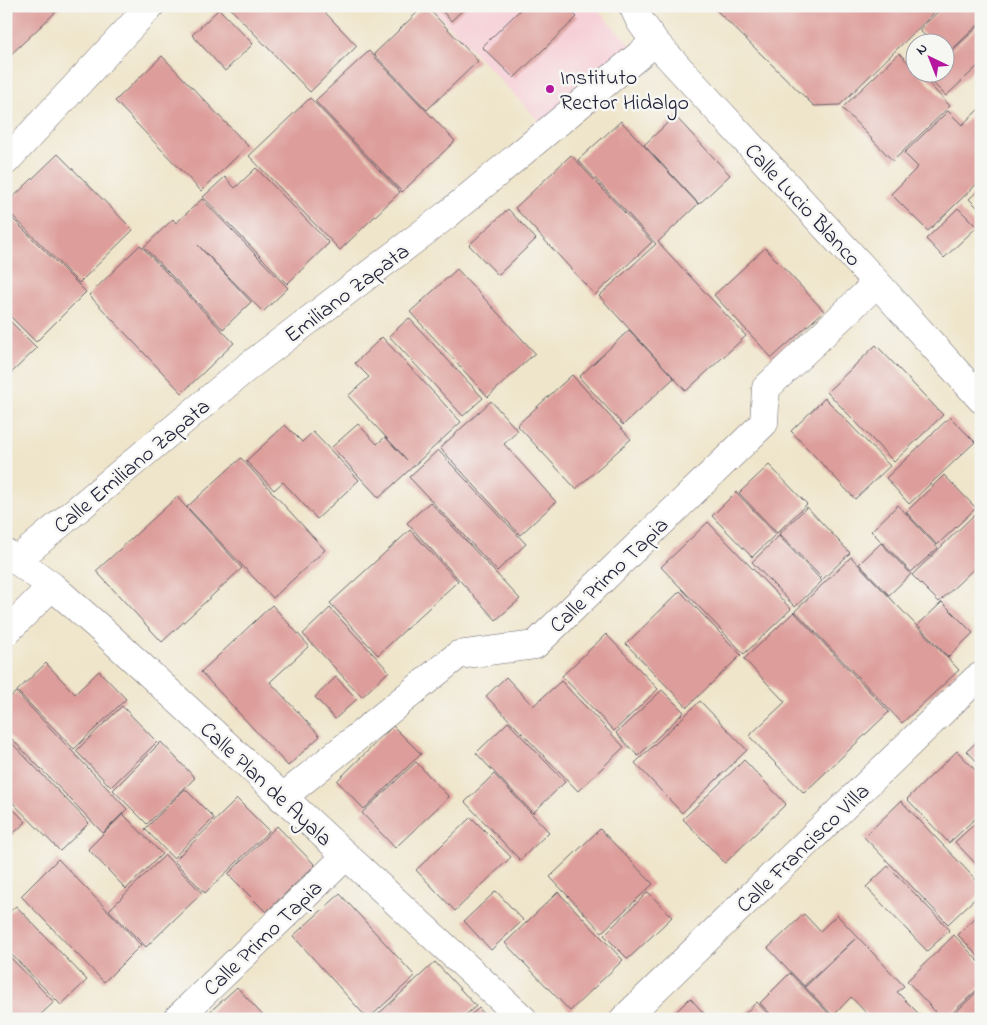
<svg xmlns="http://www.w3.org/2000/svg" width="987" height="1025" viewBox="0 0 987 1025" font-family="'Indie Flower',sans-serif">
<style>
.built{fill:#f6cfd7}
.building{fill:#dd9d9a}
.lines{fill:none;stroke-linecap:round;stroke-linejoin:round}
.pedestrian-casing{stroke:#6a666d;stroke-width:29}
.minor-casing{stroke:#6a666d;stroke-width:29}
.pedestrian{stroke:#fff;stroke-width:28}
.minor{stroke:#fff;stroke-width:28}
.poi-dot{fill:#b5179e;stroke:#f6f6f2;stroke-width:2}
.labels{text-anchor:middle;stroke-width:5;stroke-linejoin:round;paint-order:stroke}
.poi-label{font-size:22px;fill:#22223b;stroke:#f6f6f2;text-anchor:start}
.street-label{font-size:22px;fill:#22223b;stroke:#f6f6f2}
</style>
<rect width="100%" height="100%" fill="#f6f6f2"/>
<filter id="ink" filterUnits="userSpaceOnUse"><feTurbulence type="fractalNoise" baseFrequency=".02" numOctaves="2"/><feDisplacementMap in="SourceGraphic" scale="10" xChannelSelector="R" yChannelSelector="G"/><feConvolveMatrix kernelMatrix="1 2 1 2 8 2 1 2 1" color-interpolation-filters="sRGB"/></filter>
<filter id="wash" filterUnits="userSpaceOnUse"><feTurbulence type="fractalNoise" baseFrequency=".0096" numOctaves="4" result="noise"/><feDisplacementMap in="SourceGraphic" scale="20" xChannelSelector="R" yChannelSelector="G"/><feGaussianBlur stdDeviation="1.12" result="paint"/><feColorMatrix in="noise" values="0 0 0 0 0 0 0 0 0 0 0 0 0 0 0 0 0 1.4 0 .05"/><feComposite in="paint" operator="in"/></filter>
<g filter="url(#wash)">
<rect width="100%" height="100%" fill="#efe5ca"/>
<path class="built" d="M430,6H594L634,49L547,129Z"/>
<g id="blocks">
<path class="building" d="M6,6H62L6,59Z
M228,6H319L357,46L310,92Z
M424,6H426L478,61L427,110L374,54Z
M438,6H467L451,21Z
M524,6H566L577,17L514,78L482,47Z
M712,6H941L840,105L814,106Z
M944,6H981V22L944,57V42H932L919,30Z
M219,9L253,44L225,71L192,35Z
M981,24V63L946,96L926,76L930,72H944V58Z
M369,51L455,141L402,192L315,101Z
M899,53L914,69V72H918L950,106L893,161L842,108Z
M162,56L248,146L201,191L115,101Z
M310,98L400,192L340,250L249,156Z
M980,108L981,180L928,231L891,194L918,167L904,153L948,111L962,125Z
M675,116L730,175L699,204L644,145Z
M621,121L698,204L658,242L746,336L686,391L599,296L656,244L578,160Z
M58,154L133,230L79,283L6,209V204Z
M571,155L652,242L595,295L515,208Z
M256,168L329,243L287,284L203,197L225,177L235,188Z
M981,188V211L969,199Z
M202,199L288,288L263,312L198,245L251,302L223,329L144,247L173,219L176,223Z
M958,208L977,227L944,258L926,239Z
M508,209L536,239L498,275L469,245Z
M6,212L86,292L36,342L6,312Z
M140,245L234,343L182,393L89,295Z
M765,248L824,311L772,358L714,295Z
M457,269L535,353L488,397L410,312Z
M6,317L37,348L6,378Z
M409,318L483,398L463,416L389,336Z
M629,330L674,378L623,425L579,377Z
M382,337L461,422L379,498L332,447L358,424L377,444L385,437L407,460L348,396L369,377L355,363Z
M876,345L943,415L894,462L827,392Z
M572,375L631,439L576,489L517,425Z
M825,398L890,466L855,499L791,431Z
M491,401L518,431L504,444L556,502L520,535L440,448Z
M950,417L975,442L909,504L886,478Z
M285,425L302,442L313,432L359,480L317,519L283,482L274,490L246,461Z
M438,450L526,544L497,571L409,477Z
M241,458L325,550L273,598L187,507Z
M769,465L807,504L777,533L739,493Z
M944,475L976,508L937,545L906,512Z
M736,492L776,534L752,557L712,516Z
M177,497L242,568L162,642L96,571Z
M430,502L520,599L496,620L407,523Z
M898,505L938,548L911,572L871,531Z
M807,507L850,553L823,579L779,534Z
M974,515L981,522V562L939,602L912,575Z
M708,522L791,609L744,654L661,567Z
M410,530L458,581L378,655L330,603Z
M779,536L822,581L795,607L752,562Z
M881,543L911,574L889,595L859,564Z
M851,557L959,670L902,723L795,611Z
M680,591L741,655L687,707L626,644Z
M942,602L973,633L948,657L918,625Z
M272,605L309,646L270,682L320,736L288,766L201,672Z
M330,608L389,671L362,697L303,634Z
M794,612L889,712L804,793L749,736L785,702L744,659Z
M606,634L658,689L614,731L562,676Z
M46,663L75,694L99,671L126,699L74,749L17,691Z
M336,677L357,699L335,719L315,697Z
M506,677L533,706L561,681L624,747L578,791L486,696Z
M662,690L684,712L638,756L616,733Z
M16,692L127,809L103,833L6,733V701Z
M700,701L747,750L682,813L635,763Z
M122,706L157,742L111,787L76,751Z
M508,722L565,782L533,813L476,753Z
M393,726L421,754L364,809L337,781Z
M6,737L89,823L60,851L6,796Z
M981,738V766L967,751Z
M161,742L195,778L147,824L113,790Z
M957,751L981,776V813L949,843L907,799Z
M744,760L786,804L725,863L683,819Z
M416,762L449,797L395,848L362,813Z
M494,774L549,832L520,860L465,802Z
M185,789L214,818L173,858L145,829Z
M237,799L269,831L205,893L174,861Z
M901,801L981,885V893L948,924L864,837Z
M6,802L26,822L6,840Z
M123,814L162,854L126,889L88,849Z
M471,817L511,857L455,911L416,870Z
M981,818V866L979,867L955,842Z
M277,826L315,865L266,912L228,874Z
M600,829L653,884L602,932L550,877Z
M165,855L202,893L146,947L109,910Z
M58,859L141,945L104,982L21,896Z
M888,866L950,930L927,951L866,887Z
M496,891L523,920L491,950L464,921Z
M558,892L623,960L570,1011L505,943Z
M648,892L672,917L628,959L604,935Z
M340,894L415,976L368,1019L293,936Z
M16,906L87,980L61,1005L6,949V915Z
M981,912V959L958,935Z
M804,914L820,931L837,915L904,986L897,992L924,1019H869L871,1018L851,997L833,1016L805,987L855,939L804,986L768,948Z
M954,935L981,964V986L946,1019H942L907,981Z
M6,953L54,1002L36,1019H6Z
M435,962L476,1006L461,1019H373Z
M790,973L834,1019H775L760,1003Z
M237,987L266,1019H202Z
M981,988V1019H954L952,1016Z
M690,998L709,1019H669Z
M757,1002L773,1019H739Z
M479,1008L488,1019H466Z"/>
</g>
</g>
<g filter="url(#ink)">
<use href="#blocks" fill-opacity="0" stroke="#6a666d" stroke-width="1"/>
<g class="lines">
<g class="pedestrian-casing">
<path id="pedestrian" d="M245,369L448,214"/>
</g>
<g class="minor-casing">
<path id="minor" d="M633,6L640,21L655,42L877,283L981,399
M6,161L150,6
M448,214L655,42
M6,553L52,586L102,630L523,1019
M17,560L245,369
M6,632L52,586
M282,798L458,655L535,645L764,423L766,388L877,283
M177,1019L346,856
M624,1019L976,679L981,676"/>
</g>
<use href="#pedestrian" class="pedestrian"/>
<use href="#minor" class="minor"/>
</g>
</g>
<circle class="poi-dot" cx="550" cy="89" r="5"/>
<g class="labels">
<g class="poi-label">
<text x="560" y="84">Instituto<tspan x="560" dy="25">Rector Hidalgo</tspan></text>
</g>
<g class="street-label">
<text transform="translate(804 204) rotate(47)" y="8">Calle Lucio Blanco</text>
<text transform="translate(346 292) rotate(-37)" y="8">Emiliano Zapata</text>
<text transform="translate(131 465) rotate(-40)" y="8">Calle Emiliano Zapata</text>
<text transform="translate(608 574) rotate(-44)" y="8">Calle Primo Tapia</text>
<text transform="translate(267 783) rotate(43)" y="8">Calle Plan de Ayala</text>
<text transform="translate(802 847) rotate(-44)" y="8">Calle Francisco Villa</text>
<text transform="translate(262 937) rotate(-44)" y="8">Calle Primo Tapia</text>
</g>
</g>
<rect width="987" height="1025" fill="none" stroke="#f6f6f2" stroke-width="25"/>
<g transform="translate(930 58) rotate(317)"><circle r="24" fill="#f6f6f2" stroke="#a1a1a9"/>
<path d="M0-4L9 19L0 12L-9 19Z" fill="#b5179e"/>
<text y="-8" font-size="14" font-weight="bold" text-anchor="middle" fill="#22223b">N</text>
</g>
</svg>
